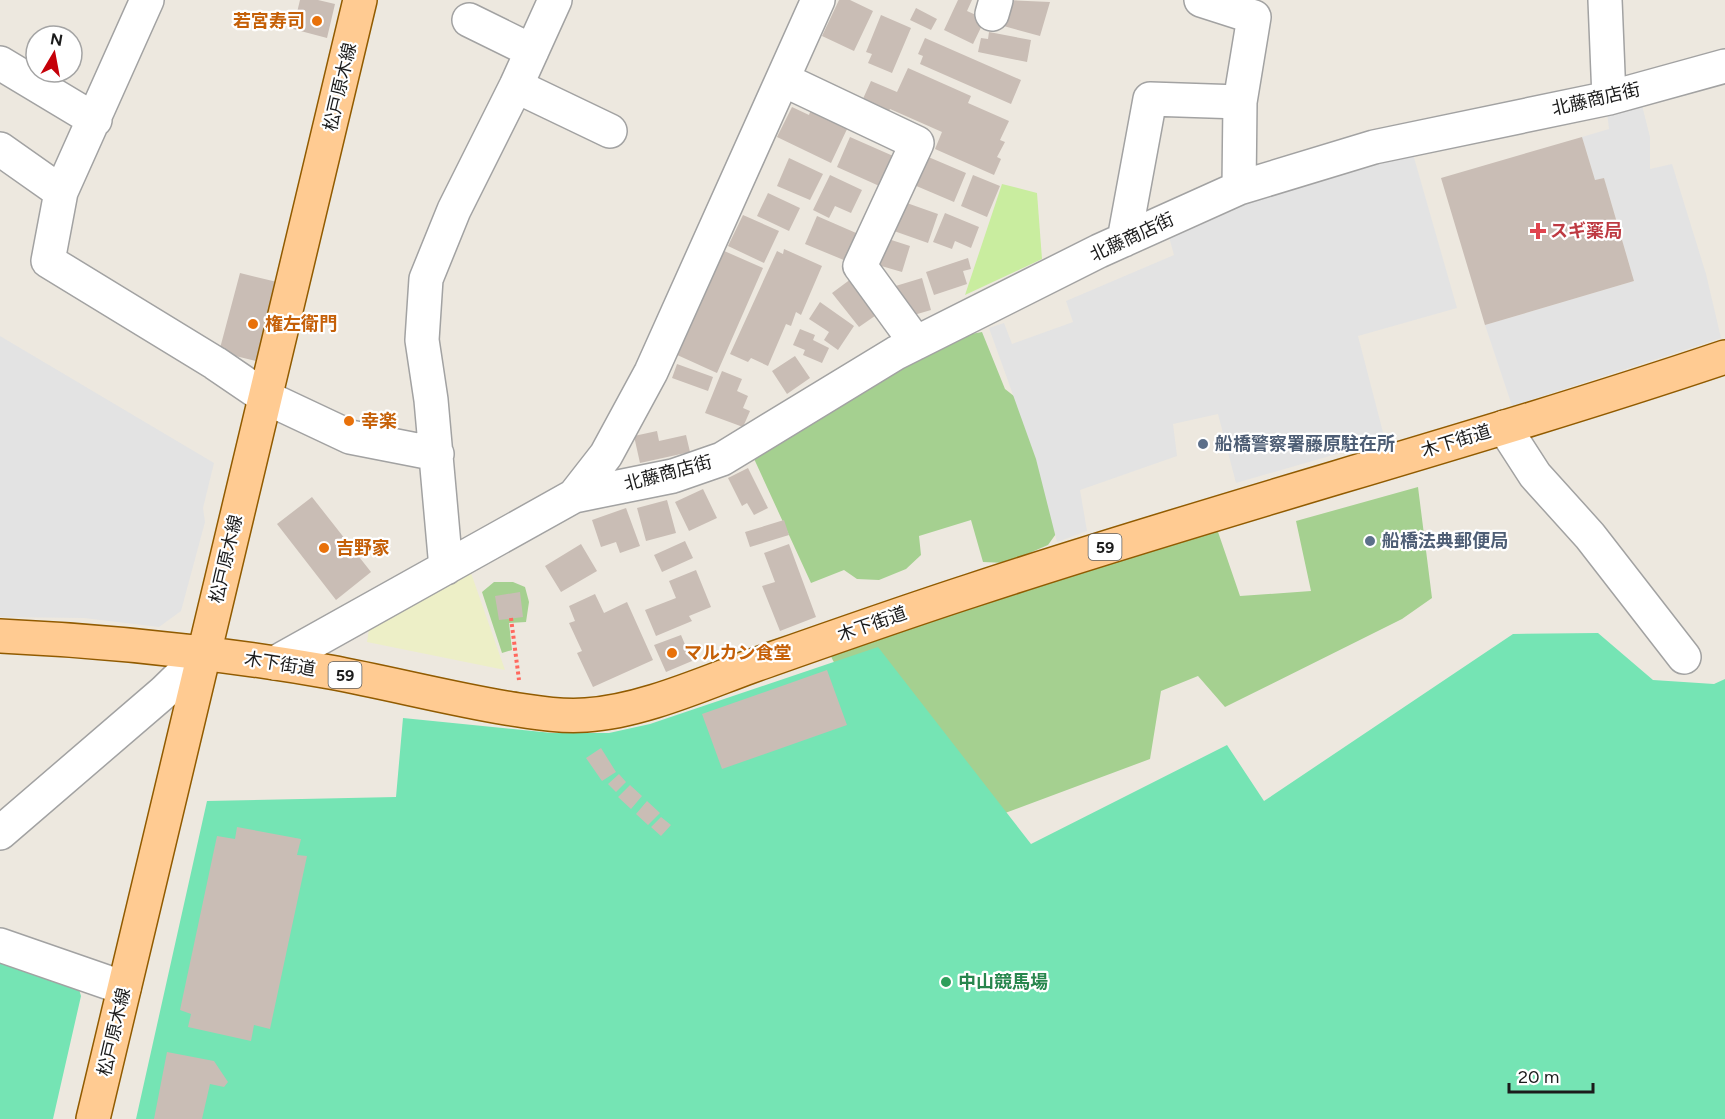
<svg xmlns="http://www.w3.org/2000/svg" width="1725" height="1119" viewBox="0 0 1725 1119" font-family="Figtree,'Noto Sans JP',sans-serif">
<style>
.farmland{fill:#edefc7}
.grass{fill:#c9ed9f}
.forest{fill:#a5d090}
.pitch{fill:#75e4b4}
.parking{fill:#e3e3e3}
.building{fill:#c9bdb5}
.lines{fill:none;stroke-linecap:round;stroke-linejoin:round}
.minor-casing{stroke:#a2a2a2;stroke-width:36}
.major-casing{stroke:#915b00;stroke-width:36}
.path{stroke:#ff685e;stroke-width:4;stroke-dasharray:3 3;stroke-linecap:butt}
.minor{stroke:#fff;stroke-width:33}
.major{stroke:#ffcb92;stroke-width:33}
.food-dot{fill:#e8710a;stroke:#fff;stroke-width:2}
.health-dot{fill:#e0444e;stroke:#fff;stroke-width:2}
.service-dot{fill:#5c6f8a;stroke:#fff;stroke-width:2}
.leisure-dot{fill:#2e9e5b;stroke:#fff;stroke-width:2}
.labels{text-anchor:middle;stroke-width:4.5;stroke-linejoin:round;paint-order:stroke}
.shield{fill:#fff;stroke:#5f5f5f;stroke-width:1.5}
.shield-label{font-size:16px;font-weight:bold;fill:#1b1b1b}
.food-label{font-size:18px;font-weight:bold;fill:#c56008;stroke:#fff;text-anchor:start}
.street-label{font-size:18px;fill:#1b1b1b;stroke:#fff}
.health-label{font-size:18px;font-weight:bold;fill:#be3a42;stroke:#fff;text-anchor:start}
.service-label{font-size:18px;font-weight:bold;fill:#4e5e75;stroke:#fff;text-anchor:start}
.leisure-label{font-size:18px;font-weight:bold;fill:#27864d;stroke:#fff;text-anchor:start}
</style>
<rect width="100%" height="100%" fill="#ede8df"/>
<path class="farmland" d="M471,573L505,670L367,642L369,629Z"/>
<path class="grass" d="M1002,184L1037,193L1042,259L965,295Z"/>
<path class="forest" d="M982,332L1005,389L1034,412L1063,524L1048,545L1006,563L983,562L971,520L919,536L921,555L906,569L879,580L857,579L844,570L811,583L750,450L847,394L966,335Z
M1418,487L1432,598L1402,619L1225,707L1198,676L1161,691L1150,759L997,816L858,708L827,649L1217,529L1240,596L1311,591L1296,521Z
M494,582H513L525,587L529,602L526,622L509,623L512,650L502,653L482,592Z"/>
<path class="pitch" d="M1598,633L1653,680L1714,684L1725,679V1119H136L207,801L396,797L403,718L552,733H609L650,724L878,647L1031,844L1227,745L1264,801L1513,634Z
M0,959L78,986L81,996L53,1119H0Z"/>
<path class="parking" d="M1642,105L1650,137V169L1672,164L1706,274L1721,338L1512,406L1485,325L1634,281L1604,178L1595,180L1582,137L1609,129L1607,112Z
M1413,154L1457,308L1358,336L1385,440L1236,483L1218,414L1173,424L1177,456L1080,490L1087,531L1057,542L1036,459L989,328L1004,323L1012,344L1073,322L1066,301L1174,255L1169,237L1239,204L1357,168Z
M0,336L214,463L203,508L205,522L181,611L159,627L84,618L0,617Z"/>
<path class="building" d="M300,0H318L335,4L327,38L293,29Z
M839,0H850L873,11L854,51L822,36Z
M958,0H972L967,11L985,19L973,44L944,30Z
M1007,0L1050,2L1040,36L1000,25Z
M916,8L937,19L931,30L910,20Z
M881,15L911,28L892,73L868,63L872,54L866,52Z
M989,32L1031,40L1027,62L978,52L981,38L988,39Z
M925,38L1021,80L1011,104L920,64L923,56L918,54Z
M908,68L971,96L968,103L1009,121L1000,140L1005,142L997,157L1001,159L994,175L935,149L942,132L890,109L888,113L862,101L871,81L897,92Z
M792,107L809,115L811,109L848,127L831,163L777,137Z
M850,137L900,159L886,189L837,167Z
M1582,137L1595,180L1604,178L1634,281L1485,325L1441,178Z
M919,153L966,173L954,202L907,182Z
M789,158L823,174L810,200L777,186Z
M830,175L862,190L851,213L835,206L829,218L813,210Z
M973,175L1000,186L987,217L961,206Z
M768,193L800,208L789,231L757,216Z
M904,202L938,214L928,243L894,231Z
M945,213L979,227L971,248L955,241L952,249L933,242Z
M743,215L779,231L764,263L728,246Z
M817,216L863,236L851,263L805,244Z
M879,236L910,246L902,272L871,263Z
M784,249L822,266L801,315L796,312L791,326L786,324L768,366L751,358L748,362L730,354L777,251L783,254Z
M722,250L763,268L717,373L675,354Z
M968,258L971,269L963,271L967,284L934,295L926,272Z
M240,273L277,282L256,361L219,352Z
M855,276L882,311L859,327L832,293Z
M922,278L931,310L907,317L889,288Z
M820,302L854,326L838,350L824,340L829,332L809,319Z
M800,329L815,335L813,340L829,348L822,363L803,355L805,350L793,345Z
M795,356L810,378L787,394L772,371Z
M677,364L713,377L708,391L672,378Z
M722,371L742,379L737,391L748,396L743,408L750,411L743,427L705,413Z
M657,431L659,441L686,435L690,452L640,463L634,436Z
M748,468L768,508L754,515L747,503L742,506L728,478Z
M703,489L717,518L689,531L675,502Z
M312,497L371,572L336,600L277,524Z
M667,500L676,533L646,541L637,508Z
M626,508L640,546L620,553L616,542L601,547L592,520Z
M784,520L789,535L750,547L745,532Z
M685,541L693,558L662,572L654,555Z
M581,544L597,571L561,592L545,566Z
M789,544L816,617L780,631L762,586L775,582L764,553Z
M696,570L711,607L689,616L692,621L656,636L645,610L676,598L669,581Z
M520,592L523,617L499,620L495,596Z
M595,594L604,613L627,602L653,660L593,687L577,653L582,651L569,623L575,621L569,606Z
M681,635L692,661L666,672L654,645Z
M827,670L847,725L722,769L702,714Z
M601,748L616,772L602,781L586,758Z
M619,774L626,782L616,792L608,784Z
M630,785L642,796L631,809L618,797Z
M647,801L660,813L648,825L636,814Z
M661,817L671,825L661,836L651,827Z
M237,827L301,839L297,855L307,856L270,1029L254,1025L251,1041L188,1027L191,1014L180,1010L217,836L235,839Z
M167,1052L214,1061L228,1082L224,1087L210,1084L202,1119H154Z"/>
<g class="lines">
<g class="minor-casing">
<path id="minor" d="M147,0L61,192L48,261L215,363L265,397L350,437L437,454
M1201,0L1254,17L1240,102L1239,188
M1605,0L1609,98
M992,14L996,0
M469,20L532,51
M0,63L95,120
M784,80L917,143L860,266L916,343
M516,86L610,131
M0,149L61,192
M1124,240L1150,99L1240,102
M1504,427L1535,475L1590,536L1684,657
M574,496L606,455L651,372L818,0
M446,568L431,400L422,340L426,279L454,210L516,86L555,0
M275,663L574,496L673,476L722,459L896,353L1099,251L1239,188L1374,147L1609,98L1725,66
M0,833L164,692L204,653
M0,945L124,988"/>
</g>
<g class="major-casing">
<path id="major" d="M0,636C110,641 221,653 330,672C389,683 447,698 506,708C533,712 559,717 586,715C639,712 700,685 749,667C823,641 896,615 970,591C1220,508 1475,441 1725,357
M93,1119L360,0"/>
</g>
<path class="path" d="M511,618L519,680"/>
<use href="#minor" class="minor"/>
<use href="#major" class="major"/>
</g>
<g class="food-dot">
<circle cx="317" cy="21" r="6"/>
<circle cx="253" cy="324" r="6"/>
<circle cx="349" cy="421" r="6"/>
<circle cx="324" cy="548" r="6"/>
<circle cx="672" cy="653" r="6"/>
</g>
<path class="health-dot" d="M1535 222h6v6h6v6h-6v6h-6v-6h-6v-6h6z"/>
<g class="service-dot">
<circle cx="1203" cy="444" r="6"/>
<circle cx="1370" cy="541" r="6"/>
</g>
<circle class="leisure-dot" cx="946" cy="982" r="6"/>
<g class="labels">
<g class="shield">
<rect x="1088.5" y="534" width="33" height="26" rx="4.5"/>
<rect x="328.5" y="662" width="33" height="26" rx="4.5"/>
</g>
<g class="shield-label">
<text x="1105" y="553">59</text>
<text x="345" y="681">59</text>
</g>
<g class="food-label">
<text x="305" y="27" text-anchor="end">若宮寿司</text>
<text x="265" y="330">権左衛門</text>
<text x="361" y="427">幸楽</text>
<text x="336" y="554">吉野家</text>
<text x="684" y="659">マルカン食堂</text>
</g>
<g class="street-label">
<text transform="translate(340 87) rotate(-77)" y="6">松戸原木線</text>
<text transform="translate(1596 99) rotate(-13)" y="6">北藤商店街</text>
<text transform="translate(1132 237) rotate(-25)" y="6">北藤商店街</text>
<text transform="translate(1456 441) rotate(-17)" y="6">木下街道</text>
<text transform="translate(668 473) rotate(-15)" y="6">北藤商店街</text>
<text transform="translate(226 559) rotate(-77)" y="6">松戸原木線</text>
<text transform="translate(872 624) rotate(-19)" y="6">木下街道</text>
<text transform="translate(280 664) rotate(9)" y="6">木下街道</text>
<text transform="translate(114 1032) rotate(-77)" y="6">松戸原木線</text>
</g>
<g class="health-label">
<text x="1550" y="237">スギ薬局</text>
</g>
<g class="service-label">
<text x="1215" y="450">船橋警察署藤原駐在所</text>
<text x="1382" y="547">船橋法典郵便局</text>
</g>
<g class="leisure-label">
<text x="958" y="988">中山競馬場</text>
</g>
</g>
<g transform="translate(54 54) rotate(10)"><circle r="28" fill="#ffffff" stroke="#a4a4a4" stroke-width="1.5"/>
<path d="M0-4.5L10 22L0 15L-10 22Z" fill="#c50009"/>
<text y="-9" font-size="16" font-weight="bold" text-anchor="middle" fill="#1b1b1b">N</text>
</g>
<path d="M1509 1083v9h84v-9" fill="none" stroke="#1b1b1b" stroke-width="3"/>
<text x="1518" y="1083" font-size="18" fill="#1b1b1b" stroke="#ffffff" stroke-width="4.5" paint-order="stroke">20 m</text>
</svg>
